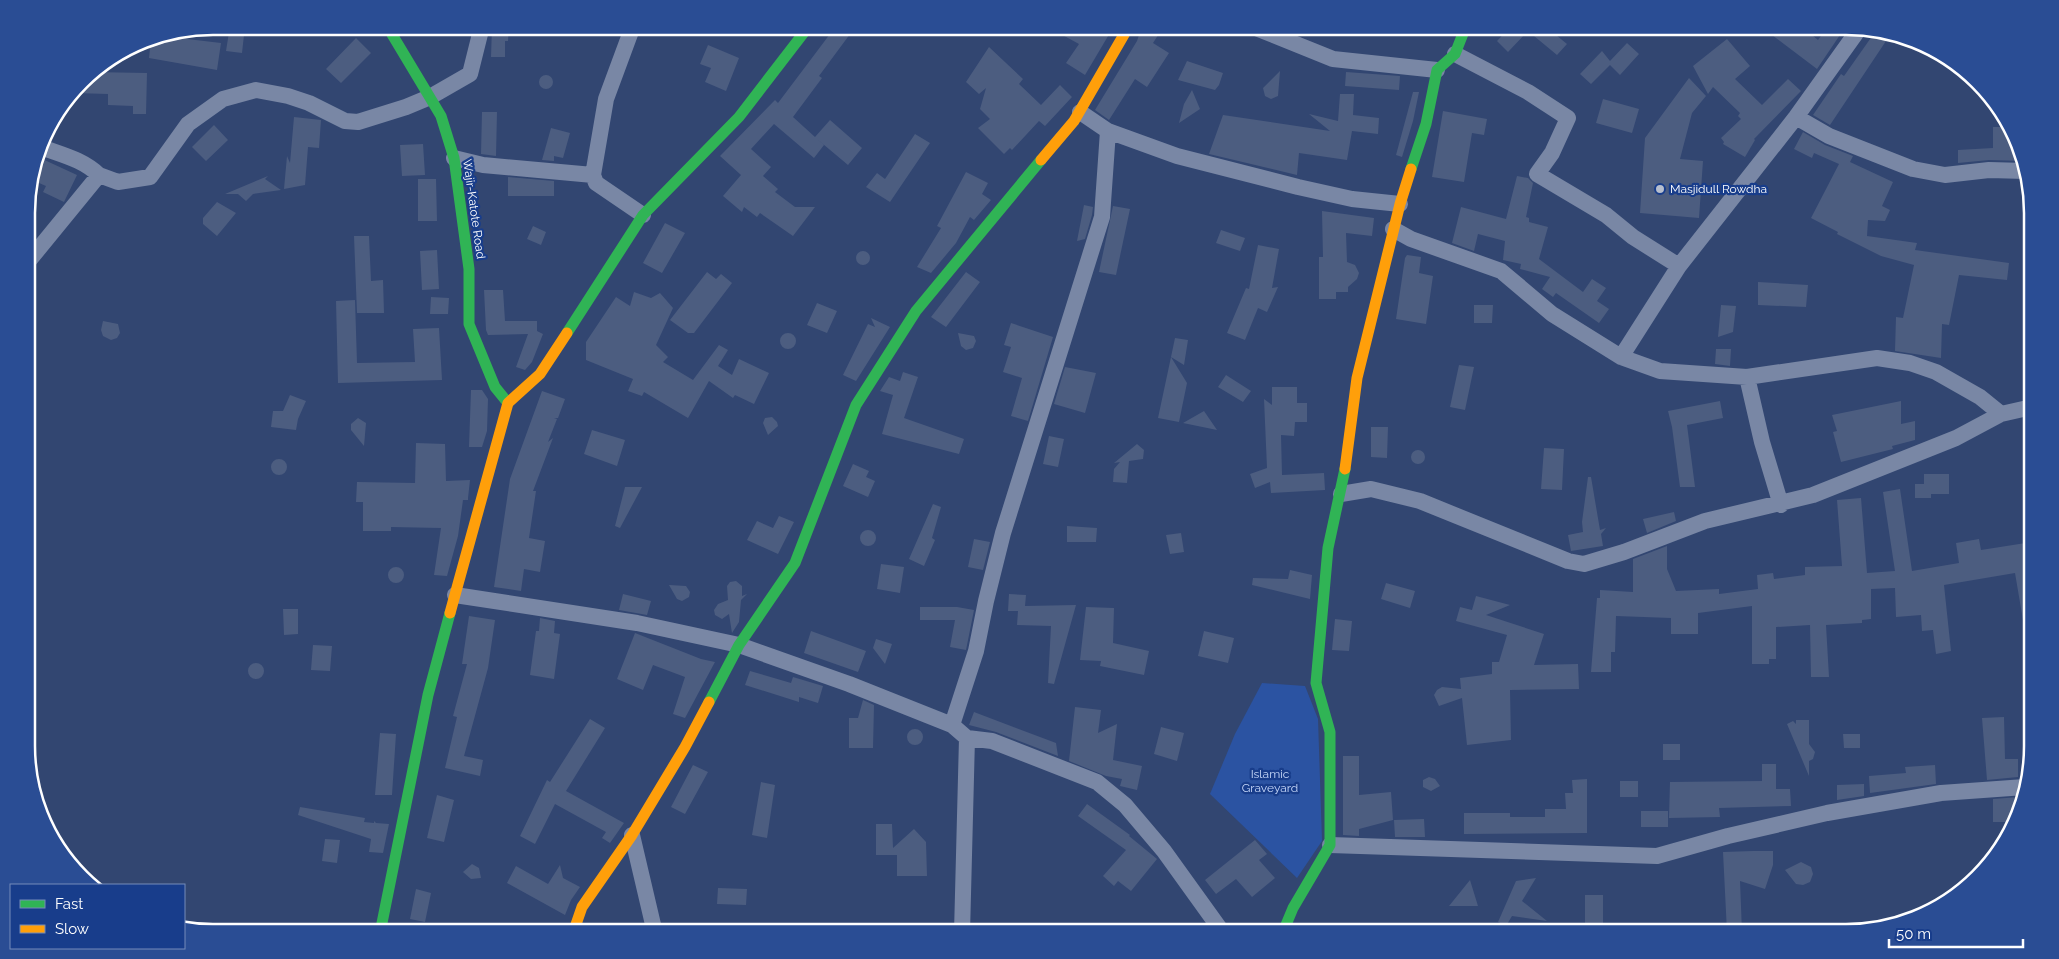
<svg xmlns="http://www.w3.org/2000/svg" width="2059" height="959" viewBox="0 0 2059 959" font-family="Raleway,sans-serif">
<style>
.green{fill:#2b53a2}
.building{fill:#4c5d80}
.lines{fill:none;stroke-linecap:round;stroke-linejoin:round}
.street{stroke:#7987a5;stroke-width:16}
.fast{stroke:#30b455;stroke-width:11}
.slow{stroke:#ff9f0a;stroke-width:11}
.poi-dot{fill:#b7becd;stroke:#183d8b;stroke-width:2}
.labels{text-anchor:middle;stroke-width:4.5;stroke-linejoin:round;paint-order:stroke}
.poi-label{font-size:12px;fill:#fff;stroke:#183d8b;text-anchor:start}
.street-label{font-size:12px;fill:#fff;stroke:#183d8b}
.park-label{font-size:12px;fill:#c8d9fa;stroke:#183d8b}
.rim{fill:none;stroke:#fff;stroke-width:2.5}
</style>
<rect width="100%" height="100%" fill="#324671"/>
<path class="green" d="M1262,683L1305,686L1318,719L1322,841L1297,878L1210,794L1235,734Z"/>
<path class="building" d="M230,26H245L242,53L226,51Z
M492,26H509L508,41H505V57H491Z
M836,26H856L819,76L822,78L793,117L815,137L830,120L862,148L848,165L817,139L824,145L814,158L774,124L751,149L771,167L763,176L778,189L775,192L795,207H815L793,236L760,213L757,217L744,207L742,212L723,196L741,175L720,156L775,100L778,103Z
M1046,26H1114L1085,75L1066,63L1079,44Z
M1142,26H1164L1153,43L1169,53L1147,87L1135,79L1109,120L1095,110L1137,41Z
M1511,26H1545L1567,44L1557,55L1528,31L1508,52L1497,41Z
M1760,26H1801L1818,40L1828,26H1846L1817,69Z
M1875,32L1890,35L1830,125L1813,115L1841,74L1844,76Z
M162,36L221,43L217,70L149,58L151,39L162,41Z
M356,38L371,53L341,83L326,69Z
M1727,39L1750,66L1735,79L1762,105L1788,79L1801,91L1754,139L1755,140L1745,157L1723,144L1724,142L1721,138L1741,119L1738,116L1740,113L1713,87L1708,94L1693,66Z
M1627,43L1639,54L1620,75L1610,65L1591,84L1580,74L1602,51L1610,61Z
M708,45L739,58L726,91L705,82L711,68L700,64Z
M989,47L1023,79L1019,84L1041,105L1060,85L1072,97L1045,126L1039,121L1012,150L1010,148L1004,154L978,128L990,119L980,109L986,88L979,94L966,82Z
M1187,61L1223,73L1219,85L1215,90L1178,80Z
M1280,71L1278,96L1271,99L1265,96L1263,88Z
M91,72L147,73L146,114H133V106L108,105V94L74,93Z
M1346,72L1400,76L1399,90L1345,86Z
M539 82a7 7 0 1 1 14 0a7 7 0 1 1-14 0Z
M1689,78L1706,96L1692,113L1680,159L1703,161L1699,218L1640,213L1645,138Z
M1192,90L1200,109L1179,123L1184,104Z
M1413,92H1419L1413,121L1402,157L1396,155Z
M1340,94H1354L1353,115L1379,118L1378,134L1352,131L1347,160L1299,153L1297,175L1209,154L1223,115L1330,131L1309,114L1338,121Z
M1603,99L1639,109L1632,133L1596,123Z
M1443,111L1487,119L1484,135L1472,133L1464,182L1432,177Z
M482,112H497L496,156L481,154Z
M294,117L321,120L319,148L308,147L305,185L284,189L287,156L290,163Z
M214,125L228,140L206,161L192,147Z
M1993,127H2010L2019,142L2024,161L1989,160L1958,163V150L1993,148Z
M551,128L570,133L563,158L554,156V161L542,160Z
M1803,132L1825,145L1853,156L1850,162L1893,182L1882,206L1890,210L1885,221L1868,220L1867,236L1917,243L1915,250L2009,263L2007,280L1959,275L1949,325L1942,324L1941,358L1895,351L1896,317L1903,318L1914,265L1881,256L1837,234L1838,232L1811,218L1839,164L1814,153L1812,158L1794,149Z
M915,134L930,143L890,202L866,187L877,173L885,179Z
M423,144L425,175L402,176L400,145Z
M38,157L77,175L64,202L43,192L46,186L32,180Z
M966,172L988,183L982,194L991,200L974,220L970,217L956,243L931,273L917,267L941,228L937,226Z
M268,176L265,179L281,190L253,194L246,201L238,194H225Z
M1517,176L1528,178L1533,183L1526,217L1529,218V222L1548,227L1539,259L1583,292L1592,279L1606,288L1597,301L1609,309L1599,323L1556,293L1553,297L1542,289L1550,277L1520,269L1521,264L1503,260L1505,241L1478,234L1474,251L1452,243L1461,207L1506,219Z
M508,177L554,181V196H508Z
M418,179H436L437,221H418Z
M217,202L236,213L217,236L203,224V218Z
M1084,205L1093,207L1092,215L1085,239L1077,241Z
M1113,206L1130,209L1116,275L1099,272Z
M1322,211L1374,218L1372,236L1346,233L1347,262L1355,265L1359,273L1357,279L1348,287V292H1336V299H1319V257H1323Z
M665,223L685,233L662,273L643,263Z
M533,226L546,232L541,245L527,239Z
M1221,230L1245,238L1240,251L1216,243Z
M354,236H369L371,281L383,280L384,313H357Z
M1258,245L1279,249L1272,288L1278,287L1267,312L1258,308L1245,340L1227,333L1246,288L1249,289Z
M437,250L439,289L422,290L420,251Z
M856 258a7 7 0 1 1 14 0a7 7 0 1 1-14 0Z
M1407,255L1421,257L1419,273L1433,276L1426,324L1396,319L1405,258Z
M707,272L716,279L721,274L732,283L694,333H688L670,320Z
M966,272L980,282L946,327L931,317Z
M1758,282L1808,285L1806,307L1758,305Z
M484,290H503L505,321H537V331L543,334L532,362L525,370L516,367L528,334L488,335L486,330Z
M634,292L651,298L660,293L673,308L656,345L668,357L663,362L693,380L719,345L728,350L718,366L732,375L739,359L769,373L754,404L735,395L733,398L709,381L688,418L644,392L642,396L628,391L633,379L586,360V342L616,297L630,306Z
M431,297L449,298L448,314H430Z
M355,300L357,363L415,362L413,329L439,328L442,380L338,383L336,301Z
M817,303L837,311L827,333L807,325Z
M1474,305H1493L1492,323H1474Z
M1721,305L1736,306L1733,332L1718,337Z
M871,318L890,327L856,381L843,375L868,324L875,327Z
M103,321L118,324L120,333L117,338L111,340L103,336L101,330Z
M1011,323L1053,337L1028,421L1011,416L1022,378L1003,372L1011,347L1004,345Z
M780 341a8 8 0 1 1 16 0a8 8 0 1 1-16 0Z
M958,333L974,336L976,341L973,348L966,350L961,346Z
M1175,338L1188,340L1184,365L1171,357Z
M1716,349H1731L1730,366L1715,364Z
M1171,357L1187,383L1179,422L1158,418Z
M1459,365L1474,367L1465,410L1450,407Z
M1065,367L1096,373L1085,413L1054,404Z
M903,372L918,377L904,418L964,439L959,454L882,434L893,395L880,391L889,377L900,381Z
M1226,375L1251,391L1243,402L1218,387Z
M1272,387H1297V403H1307V422H1295L1294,436L1281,435L1282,475L1324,473L1325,490L1271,493L1270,482L1255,488L1250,474L1267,468L1264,399L1272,405Z
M471,390H482L488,399L487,431L482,447H469Z
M542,391L565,399L558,418H554L557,419L548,442L553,438L533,491H536L529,538L545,541L540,572L524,569L521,591L494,587L510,479Z
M290,395L306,401L298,419L296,430L271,427L273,411H283Z
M1720,401L1723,418L1687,425L1695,487H1680L1672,427L1668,411Z
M1901,401V424L1915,421V440L1892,446L1893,449L1841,462L1833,432L1837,431L1832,415Z
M1204,411L1217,430L1183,423Z
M772,417L777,422L778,426L768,435L763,423L765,418Z
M358,418L366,423L364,446L351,430V424Z
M1371,427H1388L1387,458L1371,457Z
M592,430L625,440L617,466L584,454Z
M1049,436L1064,439L1058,467L1043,464Z
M416,443L445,444L446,481L470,480L468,498V500H463L458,536L447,576L434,575L441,528L391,527V531H363V502H356L357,482L415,483Z
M1137,444L1144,450L1143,459L1129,461L1127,483L1113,482L1114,469L1120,462L1114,463Z
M1544,448L1564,449L1562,490L1541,489Z
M1411 457a7 7 0 1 1 14 0a7 7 0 1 1-14 0Z
M271 467a8 8 0 1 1 16 0a8 8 0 1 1-16 0Z
M853,464L869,471L866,477L875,481L868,497L843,486Z
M1924,474H1949V494H1931V498H1915V484H1924Z
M1588,477H1591L1600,530L1606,528L1601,534L1603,546L1571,551L1568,535L1583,532L1582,522Z
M625,487H642L620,528L615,526Z
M1900,489L1912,571L1959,563L1956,543L1979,539L1981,550L2032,542V631L2025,632L2015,573L1944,585L1951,651L1936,654L1933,630L1922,631L1921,615L1896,617L1895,588L1871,589V619L1862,620V623L1826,625L1829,677H1811L1810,625L1776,627V659H1769V664H1752V606L1698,613V634H1671V618L1616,616L1615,652H1611V672H1591L1597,598H1600V590L1633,592V559L1667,546V569L1676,591L1719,589V594L1758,589L1757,575L1773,573L1774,579L1805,575V567L1842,566L1837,500L1861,498L1867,573L1895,571L1883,492Z
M933,504L941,507L932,538L935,540L924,566L909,559Z
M1674,512L1676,521L1647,533L1643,519Z
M779,516L794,522L778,554L747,540L757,521L773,528Z
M1067,526L1097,528L1096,542H1067Z
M860 538a8 8 0 1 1 16 0a8 8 0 1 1-16 0Z
M1181,533L1184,552L1170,554L1166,535Z
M974,539L990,542L983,570L968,567Z
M881,564L904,567L900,593L877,589Z
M388 575a8 8 0 1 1 16 0a8 8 0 1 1-16 0Z
M1290,570L1312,575L1310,599L1252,585L1253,578L1288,579Z
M736,581L742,586V596L747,594L741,600L739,622L732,633L729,614L722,619L715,615L714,610L718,604L728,600L727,586L730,582Z
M1386,583L1415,591L1410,608L1381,599Z
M669,585L686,586L690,592L689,597L682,601L677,599Z
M623,594L651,601L647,615L619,610Z
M1009,594L1026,595L1025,606L1076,605L1054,684L1048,683L1051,626L1017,625L1018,611H1008Z
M1476,596L1510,605L1486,615L1544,634L1534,665L1578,664L1579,689L1510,690L1511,740L1467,745L1462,698L1439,706L1434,695L1437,690L1442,687L1461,689L1460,678L1492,674V662H1499L1507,635L1456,621L1460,607L1472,610Z
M920,607H957L974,610L966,650L950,647L955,620H920Z
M1086,607L1114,608L1113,643L1149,651L1144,675L1100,666L1101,661L1080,660Z
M283,609H298V634L284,635Z
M469,616L495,620L488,668L464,756L483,760L480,776L445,768L457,717L453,716L467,664H462Z
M540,618L555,621L554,633L560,634L554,679L530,675L536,631H539Z
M1335,619L1352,621L1349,651L1332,650Z
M811,631L866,651L858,672L804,653Z
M1204,631L1234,638L1228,663L1198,656Z
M635,633L701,659L715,662L685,718L673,714L685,677L653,665L643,690L617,679Z
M876,639L892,644L885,664L873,648Z
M313,645L332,646L330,671L311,670Z
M248 671a8 8 0 1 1 16 0a8 8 0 1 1-16 0Z
M750,671L791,683L793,677L823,686L818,703L799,697V702L745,685Z
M863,700L874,705L873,748H849V718H858Z
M1075,707L1101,710L1098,733L1117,724L1113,760L1142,766L1137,790L1120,786L1122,779L1106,776L1069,761Z
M974,712L1056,743L1058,756L996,732L969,725Z
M2004,717L2005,759H2018V777L1987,780L1982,718Z
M590,719L605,728L566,791L624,823L610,843L602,838L606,832L555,804L535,844L520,836L547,780L550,782Z
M1796,720H1809V744L1815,752L1813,759L1809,761V776L1787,724L1793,721L1796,724Z
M1161,727L1184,733L1177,761L1154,754Z
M907 737a8 8 0 1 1 16 0a8 8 0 1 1-16 0Z
M380,733L396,734L392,795H375Z
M1843,734H1860V748H1844Z
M1663,744H1680V760H1663Z
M1343,756H1359V795L1391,792L1393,820L1359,829V836L1343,835Z
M1762,764H1776V789H1790L1791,806L1719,808L1720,817L1669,818L1670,782L1762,781Z
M693,765L708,772L685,814L671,807Z
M1935,765L1936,784L1870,793L1869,776L1906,773L1905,767Z
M1429,777L1435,779L1440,786L1431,791L1423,787V780Z
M1587,779V833L1464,834V813H1510V817H1545V809H1566L1565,793H1573L1572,780Z
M1620,781H1638V797H1620Z
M761,782L775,785L767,838L752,835Z
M1864,784V796L1837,800V785Z
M437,795L454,800L444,842L427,838Z
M2019,797V800H2022L2016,822H1993V799Z
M1087,804L1130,835L1129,836L1157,859L1131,891L1118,881L1114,886L1103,876L1126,850L1078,816Z
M300,807L365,818L364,822L374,823V821L376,823L389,824L383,853L369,852L371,839L298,815Z
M1641,811H1668V827H1641Z
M1424,819L1425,837H1395L1394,820Z
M876,824H892L893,848L914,829L926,842L927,876H897V855H876Z
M325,839L340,840L337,863L322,861Z
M1255,840L1267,854L1259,860L1275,878L1252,897L1236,879L1216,894L1205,880Z
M1753,851H1773V865L1765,889L1740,881L1742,932H1727L1723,852Z
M1801,862L1811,867L1813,874L1810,882L1803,885L1796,884L1785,870Z
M472,864L479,868L481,878L471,879L463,872Z
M560,865L563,878L580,887L571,900L565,915L507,883L516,866L548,884Z
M1536,878L1522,901L1547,921L1512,916L1506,926L1498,922L1516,881Z
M1470,880L1478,906H1449Z
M718,888L747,889L746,905L717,904Z
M416,889L431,893L425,922L410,919Z
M1585,895H1603V932H1585Z"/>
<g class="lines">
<path class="street" d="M633,26L606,99L593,175L596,183L643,215
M1251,26L1333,59L1437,70
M1455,54L1528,92L1568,118L1552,153L1537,174L1606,215L1633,237L1679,266
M1080,112L1108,131L1177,156L1298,187L1352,199L1400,204
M1796,117L1829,136L1913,169L1945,175L1989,170L2026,171
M41,147C62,155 82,159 99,175
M454,158L483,165L593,175
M1393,229L1411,239L1501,271L1552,314L1621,357L1660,371L1747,377L1877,358L1910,363L1936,372L1980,397L2001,414L2032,407
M27,263L99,175L118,182L150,177L188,124L223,99L256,90L288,96L309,103L345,121L358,122L406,107L430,97L470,74L482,26
M1621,357L1679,266L1796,117L1859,29
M1747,377L1762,442L1781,505
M1341,494L1371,489L1420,501L1568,561L1584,564L1624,552L1705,521L1813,495L1956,438L2001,414
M455,595L637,623L739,645L849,684L952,725L967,738L992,741L1097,782L1125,805L1164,851L1223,933
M952,725L976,651L986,601L1003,533L1102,217L1108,131
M632,835L655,933
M1330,845L1657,856L1728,836L1827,813L1941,793L2025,787
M962,933L967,738"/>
<path class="fast" d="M387,26L441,116L454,158L469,269V324L495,387L508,403
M1411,169L1426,124L1437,70L1455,54L1466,26
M567,333L643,215L739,117L809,26
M709,702L739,645L795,563L856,405L916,311L1041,160
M1283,932L1293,908L1330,845V732L1316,683L1328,548L1345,469
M380,933L428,695L450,613"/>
<path class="slow" d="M1041,160L1074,121L1129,26
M1345,469L1357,378L1400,204L1411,169
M450,613L508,403L540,374L567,333
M573,933L582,907L632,835L685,747L709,702"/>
</g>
<circle class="poi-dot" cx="1660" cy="189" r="5"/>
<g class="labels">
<g class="poi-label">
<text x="1670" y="193">Masjidull Rowdha</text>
</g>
<g class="street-label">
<text transform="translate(474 209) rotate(82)" y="4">Wajir-Katote Road</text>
</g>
<g class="park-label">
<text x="1270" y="778">Islamic<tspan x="1270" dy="14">Graveyard</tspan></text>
</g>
</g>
<path d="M0 0H2059V959H0ZM213 35H1846A178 178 0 0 1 2024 213V746A178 178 0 0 1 1846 924H213A178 178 0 0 1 35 746V213A178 178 0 0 1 213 35Z" fill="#2a4d94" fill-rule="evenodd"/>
<path class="rim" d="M213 35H1846A178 178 0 0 1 2024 213V746A178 178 0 0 1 1846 924H213A178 178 0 0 1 35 746V213A178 178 0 0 1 213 35Z"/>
<rect x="10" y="884" width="175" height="65" fill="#183d8b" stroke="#748bb9"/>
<rect x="20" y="900" width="25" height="8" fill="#30b455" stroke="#748bb9"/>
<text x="55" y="909" font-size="15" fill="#ffffff">Fast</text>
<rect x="20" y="925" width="25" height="8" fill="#ff9f0a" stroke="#748bb9"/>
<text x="55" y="934" font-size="15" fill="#ffffff">Slow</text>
<path d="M1889 939v8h134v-8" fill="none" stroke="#ffffff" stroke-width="2.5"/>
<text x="1896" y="939" font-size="15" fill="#ffffff" stroke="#183d8b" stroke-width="4" paint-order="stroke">50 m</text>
</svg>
